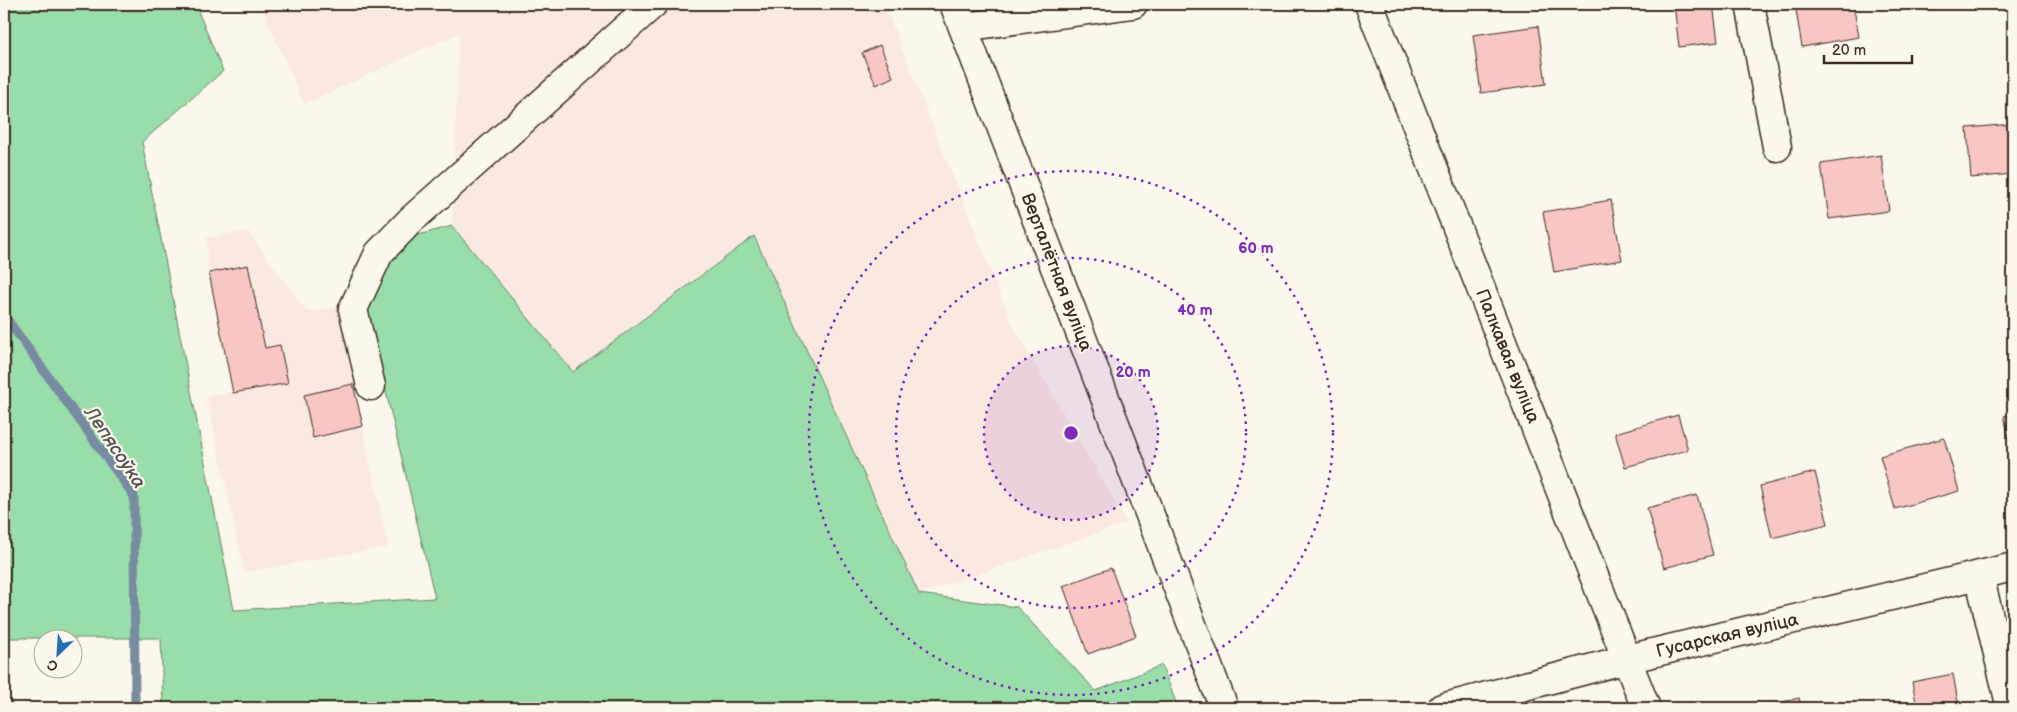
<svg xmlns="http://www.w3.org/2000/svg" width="2017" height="712" viewBox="0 0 2017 712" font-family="'Balsamiq Sans',sans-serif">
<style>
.built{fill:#fae9e0}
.green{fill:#98ddaa;stroke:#6a8464}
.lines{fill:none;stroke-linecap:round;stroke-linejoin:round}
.stream{stroke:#778ba1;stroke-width:9}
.building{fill:#f8c7c3;stroke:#3b2a1e}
.minor-casing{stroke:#3b2a1e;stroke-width:31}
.minor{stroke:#fbf7ec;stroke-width:28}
.ring{fill:none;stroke:#7b2cbf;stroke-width:2.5;stroke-dasharray:2.5 5}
.labels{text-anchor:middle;stroke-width:4.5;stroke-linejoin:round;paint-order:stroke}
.street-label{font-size:18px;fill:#3b2a1e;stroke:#fbf7ec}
.water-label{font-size:19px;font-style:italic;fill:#545255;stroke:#fbf7ec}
.centre{fill:#7b2cbf;stroke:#fbf7ec;stroke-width:2.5}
.ring-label{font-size:15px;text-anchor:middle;font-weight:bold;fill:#7b2cbf;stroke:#fbf7ec;stroke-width:4.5;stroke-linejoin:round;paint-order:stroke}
</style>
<rect width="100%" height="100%" fill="#fbf7ec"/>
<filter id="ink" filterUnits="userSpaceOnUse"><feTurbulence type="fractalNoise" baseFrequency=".02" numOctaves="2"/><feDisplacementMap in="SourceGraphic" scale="10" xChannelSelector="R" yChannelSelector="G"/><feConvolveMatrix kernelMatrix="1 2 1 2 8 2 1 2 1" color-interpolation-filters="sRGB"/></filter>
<g filter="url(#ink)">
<path class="built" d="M260,4H884L1013,326L1127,523L919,594L754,237L572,372L452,226L459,33L304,104Z
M248,231L307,312L337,307L388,547L244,572L207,397L233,393L209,273L206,238Z"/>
<path class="green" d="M4,4H195L223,71L142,142L234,610L435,598L366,308L403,239L452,226L573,372L754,236L919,594L1017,607L1096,691L1162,665L1178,708H163L161,638H4Z"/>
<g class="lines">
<path class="stream" d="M4,315L134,496L135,708"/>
</g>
<path class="building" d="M1674,4H1713L1718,42L1679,47Z
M1795,4H1853L1859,37L1802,47Z
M1538,26L1546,84L1481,93L1473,35Z
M880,45L893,77L876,85L862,53Z
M2013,124V174L1971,178L1967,128Z
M1881,155L1889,211L1829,219L1821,164Z
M1611,200L1622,260L1554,272L1543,212Z
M248,265L265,348L280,345L288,383L233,393L209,273Z
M353,384L363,426L313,438L304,395Z
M2013,414V455L2004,416Z
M1678,415L1688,450L1625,467L1615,433Z
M1944,438L1959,491L1895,509L1880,456Z
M1815,472L1828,524L1772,538L1760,486Z
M1697,495L1713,555L1664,568L1647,508Z
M1111,568L1136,636L1088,654L1063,586Z
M1953,674L1959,708H1908L1907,704L1916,702L1912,682Z
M1799,698L1802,708H1758Z"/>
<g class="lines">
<g class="minor-casing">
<path id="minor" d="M954,4L1224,708
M1369,4L1646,708
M1750,4L1777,147
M963,27L1133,4
M371,386L353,309L379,253L411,220L653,4
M1979,575L2011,708
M1442,708L1627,659L2013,567"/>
</g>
<use href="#minor" class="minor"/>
</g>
</g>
<circle cx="1071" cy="433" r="87" fill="#7b2cbf" fill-opacity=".12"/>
<g class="ring">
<circle cx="1071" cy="433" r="87"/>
<circle cx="1071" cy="433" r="175"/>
<circle cx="1071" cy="433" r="262"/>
</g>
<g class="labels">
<g class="street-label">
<text transform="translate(1057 272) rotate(69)" y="6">Верталётная вуліца</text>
<text transform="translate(1508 356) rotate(68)" y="6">Палкавая вуліца</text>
<text transform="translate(1727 635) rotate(-13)" y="6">Гусарская вуліца</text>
</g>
<g class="water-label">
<text transform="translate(116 447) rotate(56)" y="7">Лепясоўка</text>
</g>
</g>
<circle cx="1071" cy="433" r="8" class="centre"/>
<g class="ring-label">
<text x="1256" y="253">60 m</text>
<text x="1195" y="315">40 m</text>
<text x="1133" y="377">20 m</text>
</g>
<rect width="2017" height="712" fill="none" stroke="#fbf7ec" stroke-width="20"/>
<rect x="10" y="10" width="1997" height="692" fill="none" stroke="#3b2a1e" stroke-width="2" filter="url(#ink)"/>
<g transform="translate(58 654) rotate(205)"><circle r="24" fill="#fbf7ec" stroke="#aea59a"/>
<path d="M0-4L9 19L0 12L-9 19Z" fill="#1f6fb2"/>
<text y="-8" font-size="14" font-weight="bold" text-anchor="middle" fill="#3b2a1e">С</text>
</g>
<path d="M1824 55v8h88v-8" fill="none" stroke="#3b2a1e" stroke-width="2.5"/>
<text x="1832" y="55" font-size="15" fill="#3b2a1e" stroke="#fbf7ec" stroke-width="4" paint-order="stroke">20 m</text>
</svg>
